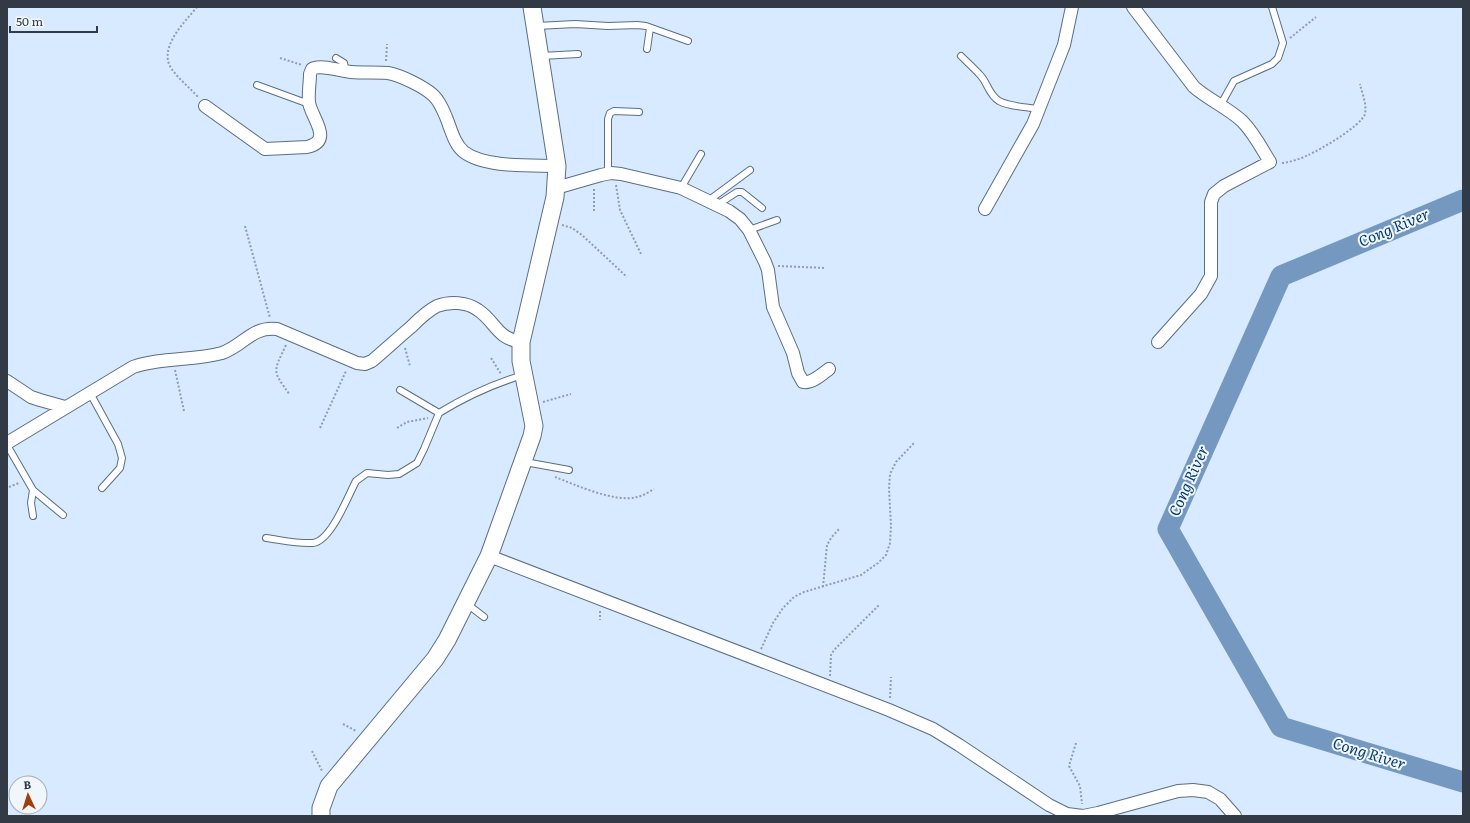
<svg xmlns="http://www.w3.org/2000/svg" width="1470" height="823" viewBox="0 0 1470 823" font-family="Literata,serif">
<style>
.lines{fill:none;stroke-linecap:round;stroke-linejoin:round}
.river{stroke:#7498bf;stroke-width:21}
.lane-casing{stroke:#5a6e85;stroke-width:8}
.street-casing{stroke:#5a6e85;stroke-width:14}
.secondary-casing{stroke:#5a6e85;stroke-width:19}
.path{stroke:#8f9dae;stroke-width:2;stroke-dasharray:2 2;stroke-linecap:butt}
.lane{stroke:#fff;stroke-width:6}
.street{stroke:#fff;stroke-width:12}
.secondary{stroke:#fff;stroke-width:17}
.labels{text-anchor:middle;stroke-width:4;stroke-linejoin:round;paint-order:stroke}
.water-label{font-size:15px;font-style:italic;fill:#033c6d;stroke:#f1f6fb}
</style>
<rect width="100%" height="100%" fill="#d7eaff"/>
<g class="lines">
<path class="river" d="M1463,200L1281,276L1168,529L1281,727L1463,782"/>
<g class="lane-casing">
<path id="lane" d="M537,26L575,24L608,26L637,25L646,26L688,41
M647,49L650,28
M541,56L578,54
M961,56C967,62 975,69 981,76C988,84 989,95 999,101C1010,107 1027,107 1039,109
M336,58L344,63L346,72
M257,85L309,104
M1220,106L1234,81L1272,64L1278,58L1283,43L1272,7
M608,174V119L610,113L614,111L639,112
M681,188L701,154
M708,201L750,170
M717,205L737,192H742L762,208
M749,230L777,220
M90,393L118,444L122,458L120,468L102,488
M439,413C465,397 493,384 523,375
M7,445L33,490L31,503L33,516
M525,462L569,470
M33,490L63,515
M266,538C281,540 298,544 313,543C331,541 348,496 356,481L367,473L388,475L399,474L417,463L424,449L439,413L400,390
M467,604L484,617"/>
</g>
<g class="street-casing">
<path id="street" d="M1133,7L1194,87C1209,100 1228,108 1242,121C1254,133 1262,149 1270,162L1224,186L1214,194L1211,202V276L1201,294L1158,342
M205,106L265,149L307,147C335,141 310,116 309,102C308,93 310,83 310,74L312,69C320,64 341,71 351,72C363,73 376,72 388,73C400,75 425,87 434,96C440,102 443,110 446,117C451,129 454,144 464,152C485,168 532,165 557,166
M556,188L601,175L611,173L621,174L681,188L729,211L740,219L749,230L765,262L768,270L773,307L793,353L798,373L803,382C812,384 822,374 829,369
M985,209L1033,124L1064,45L1072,7
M7,381L31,397L40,400L65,407
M7,443L133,367C161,357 193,361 222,353C243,346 252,326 277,329L357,363L365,364L372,361C385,350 398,338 411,327C419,319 427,311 437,306C450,301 467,302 478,310C496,322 496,338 521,342
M489,556L889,710L933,729L959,745L1049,805L1067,814L1083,816L1098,813L1178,791L1193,790L1208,792L1220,799L1235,816"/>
</g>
<g class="secondary-casing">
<path id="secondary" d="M321,816V808L329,786L435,659L447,640L489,556L532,436L534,426L521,361V342L555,197L557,166L532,7"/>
</g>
<path class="path" d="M197,7C183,24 155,51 174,72C181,81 190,88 198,97
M1290,38L1316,17
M280,58L302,65
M386,61L387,44
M1282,163C1291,162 1300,159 1308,155C1320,150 1361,126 1365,114C1367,104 1362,93 1360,84
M616,185L620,210L641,254
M594,189V211
M562,225L572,228L582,235L627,277
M245,226L270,318
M778,266L826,268
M286,345C273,373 272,370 290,395
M405,348L410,366
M491,358L501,374
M175,370L184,411
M543,402L571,394
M320,428L346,371
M397,428L407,422L428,418
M555,477C576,485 615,503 637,497C643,496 649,492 654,489
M9,487L19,483
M823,587L827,545L831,538L839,529
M600,611V620
M761,649L773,623L783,608L794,597L804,592L861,575L878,563L886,555L890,543L891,526L889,489L890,474L896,462L914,443
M830,676L831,655L834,650L880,604
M890,698L891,677
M343,724L356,731
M1076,743L1069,766L1080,786L1082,804
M312,751L322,771"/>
<use href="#lane" class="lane"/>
<use href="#street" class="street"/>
<use href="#secondary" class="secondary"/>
</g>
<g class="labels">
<g class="water-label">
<text transform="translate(1394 228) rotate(-23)" y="5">Cong River</text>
<text transform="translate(1189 481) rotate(-66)" y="5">Cong River</text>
<text transform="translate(1369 754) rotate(17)" y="5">Cong River</text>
</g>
</g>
<rect width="1470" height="823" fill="none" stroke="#323b45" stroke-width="16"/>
<g transform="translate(28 795) rotate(356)"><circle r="19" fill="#f1f6fb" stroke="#a5abb2"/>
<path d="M0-3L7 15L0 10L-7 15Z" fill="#a23d0e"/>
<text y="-6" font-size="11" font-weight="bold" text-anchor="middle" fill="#323b45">B</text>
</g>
<path d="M10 26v6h87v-6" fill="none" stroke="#323b45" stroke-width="2"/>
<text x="16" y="26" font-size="12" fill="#323b45" stroke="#f1f6fb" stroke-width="3" paint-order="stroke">50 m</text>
</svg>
